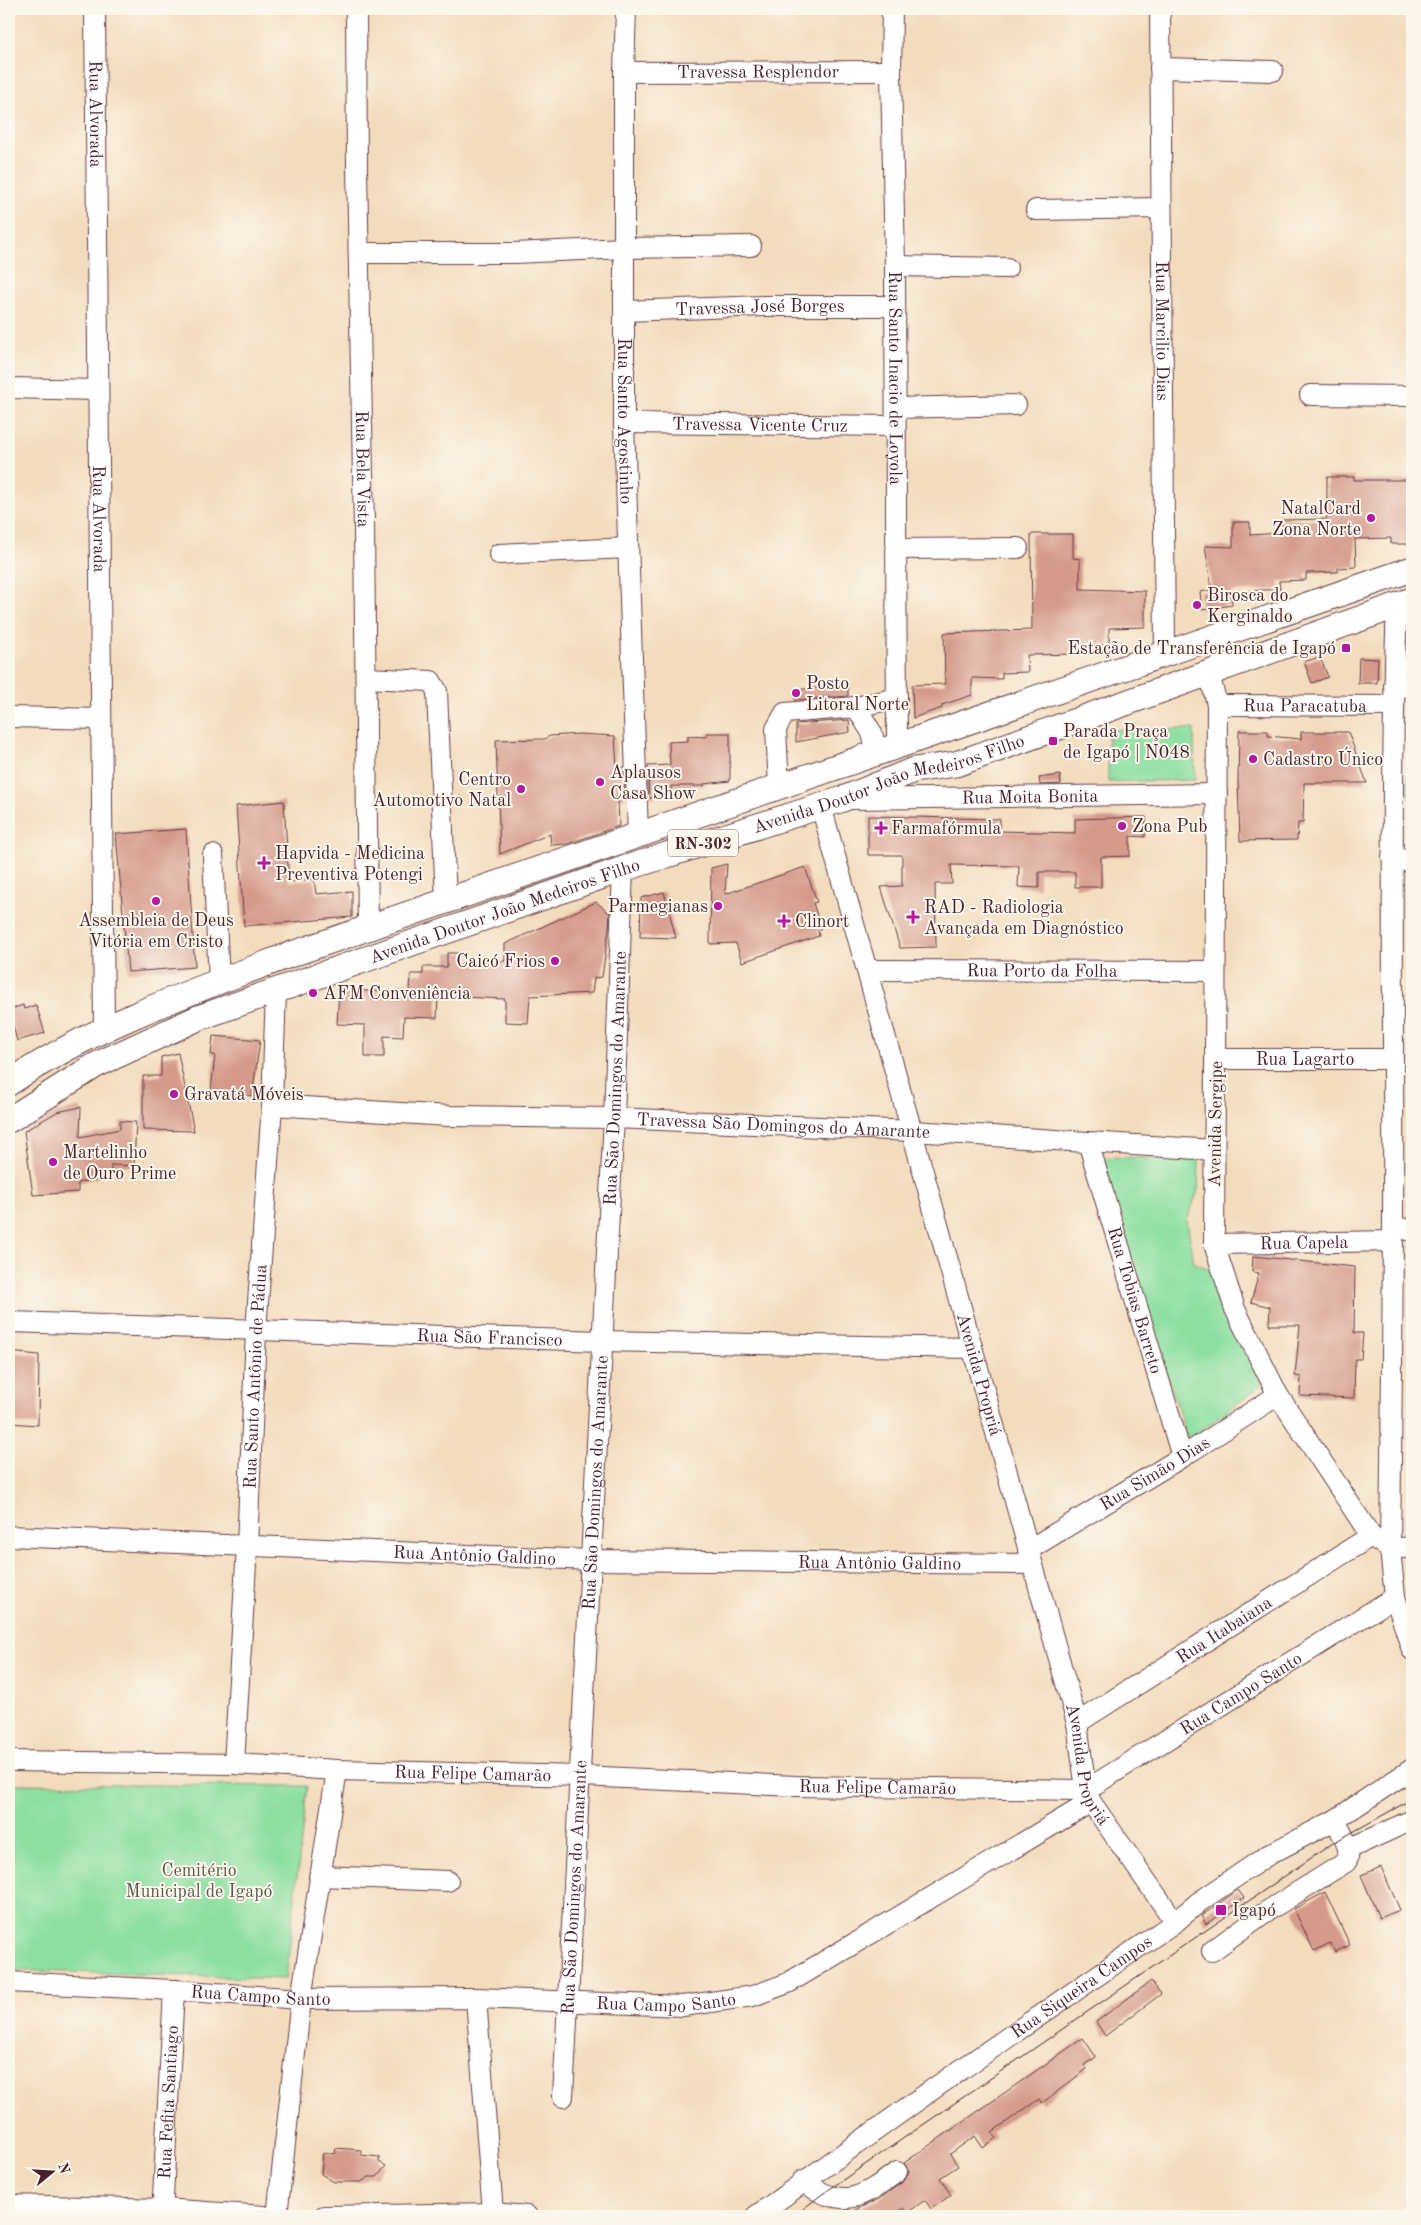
<svg xmlns="http://www.w3.org/2000/svg" width="1421" height="2225" viewBox="0 0 1421 2225" font-family="'Old Standard TT',serif">
<style>
.green{fill:#8cdfa0;stroke:#6b7f66}
.building{fill:#d59a8a}
.lines{fill:none;stroke-linecap:round;stroke-linejoin:round}
.minor-casing{stroke:#633b41;stroke-width:22}
.major-casing{stroke:#633b41;stroke-width:27}
.minor{stroke:#fff;stroke-width:20}
.major{stroke:#fff;stroke-width:25}
.tram{stroke:#4a1f2b;stroke-width:1}
.poi-dot{fill:#b5179e;stroke:#fbf7ec;stroke-width:2}
.labels{text-anchor:middle;stroke-width:4;stroke-linejoin:round;paint-order:stroke}
.shield{fill:#fbf7ec;stroke:#7f6065;stroke-width:1}
.shield-label{font-size:16px;font-weight:bold;fill:#4a1f2b}
.street-label{font-size:18px;fill:#4a1f2b;stroke:#fbf7ec}
.poi-label{font-size:18px;fill:#4a1f2b;stroke:#fbf7ec;text-anchor:start}
.park-label{font-size:18px;fill:#5e594e;stroke:#fbf7ec}
</style>
<rect width="100%" height="100%" fill="#fbf7ec"/>
<filter id="ink" filterUnits="userSpaceOnUse"><feTurbulence type="fractalNoise" baseFrequency=".02" numOctaves="2"/><feDisplacementMap in="SourceGraphic" scale="10" xChannelSelector="R" yChannelSelector="G"/><feConvolveMatrix kernelMatrix="1 2 1 2 8 2 1 2 1" color-interpolation-filters="sRGB"/></filter>
<filter id="wash" filterUnits="userSpaceOnUse"><feTurbulence type="fractalNoise" baseFrequency=".0096" numOctaves="4" result="noise"/><feDisplacementMap in="SourceGraphic" scale="20" xChannelSelector="R" yChannelSelector="G"/><feGaussianBlur stdDeviation="1.12" result="paint"/><feColorMatrix in="noise" values="0 0 0 0 0 0 0 0 0 0 0 0 0 0 0 0 0 1.4 0 .05"/><feComposite in="paint" operator="in"/></filter>
<g filter="url(#wash)">
<rect width="100%" height="100%" fill="#f3dcbd"/>
<path class="green" d="M1411,704L1412,795L1407,796Z
M1194,729L1195,780L1108,782V730Z
M1098,1157L1199,1159L1198,1190L1187,1221L1194,1263L1215,1271L1263,1384L1188,1440Z
M9,1784L307,1786L286,1979L9,1970Z"/>
<g id="blocks">
<path class="building" d="M1327,477H1354V480H1412V544H1391V538L1355,539L1356,567L1338,568V572L1306,573V580L1279,581L1280,589L1231,592L1232,605L1202,610L1200,592L1212,590L1205,546L1233,547V522H1250V535L1281,533V520L1327,519Z
M1031,534H1073V558L1080,559V589L1145,591V627L1109,628V645L1081,646V654L1027,655L1028,672L1002,673V679L972,678V695L942,705V708L913,718L912,685L945,684L944,633L1032,630Z
M1320,657L1328,677L1312,683L1304,662Z
M1359,658L1378,659L1377,683H1358Z
M848,685V696L795,700L794,690Z
M849,720L850,732L796,742V724Z
M1239,731H1268V736L1301,739V732H1348L1367,783H1304L1303,823H1298L1297,840L1240,841L1238,781Z
M707,733H730V781L704,784V786H671L672,797L649,798L648,766L670,765L669,742L688,741V736L707,737Z
M579,734L615,736L617,768L624,767L625,799H618L619,826L567,844L551,845L550,834L500,854L496,740L544,739L550,736Z
M1060,775L1061,784L1040,785L1039,778Z
M284,801L289,882L314,879L316,894L352,891V917L244,926L236,806Z
M868,816L1000,819V831L1075,833V819L1146,817L1145,837L1130,836V856L1101,857V887H1075V872H1039V888L1018,887L1019,866L951,865L952,884H935L936,947L900,948L881,887L902,886V855H868Z
M186,829L195,967L128,972L116,834Z
M727,864L725,894L805,867L817,902L813,903L821,928L818,931L819,936L742,962L736,943L710,944L711,868Z
M664,892L676,938L640,937L641,898Z
M596,902L610,913L609,928L602,977L594,978L592,993L530,996L528,1023L505,1022V999L438,996L437,1018L404,1017L403,1037L384,1036V1057H365V1025L337,1024L339,991H410L411,974H423V967H447V953H465V960L505,961V944Z
M23,1005L24,1009L36,1005L45,1033L17,1041L9,1010Z
M213,1036L260,1040L252,1096L211,1091L215,1055H211Z
M178,1053L194,1131L143,1130V1076H161V1057Z
M81,1107L80,1137L120,1129V1121L136,1122L134,1166L111,1165V1174L78,1183V1192L33,1195L24,1131L57,1112Z
M1253,1256L1355,1267L1354,1333H1363L1361,1359H1355L1354,1398L1300,1396L1301,1377L1295,1376L1300,1325H1269L1270,1307L1251,1302L1259,1273L1252,1272Z
M9,1352L39,1355L38,1425L9,1423Z
M1381,1867L1400,1910L1379,1918L1361,1875Z
M1238,1890L1244,1898L1206,1924L1201,1916Z
M1325,1892L1350,1945L1335,1952L1330,1943L1314,1951L1294,1909Z
M1151,1981L1161,1994L1105,2036L1096,2022Z
M1083,2038L1096,2057L1084,2065L1087,2069L1042,2103L1039,2099L992,2132L996,2138L983,2148L975,2136L950,2154L958,2166L940,2178L951,2195L931,2209L925,2200L907,2213L903,2208L891,2216H847L859,2208L879,2199L904,2181L909,2171L904,2163Z
M336,2148L361,2150V2155L379,2157V2162L386,2166L377,2177H369L361,2182H334L321,2174L323,2153L335,2154Z"/>
</g>
</g>
<g filter="url(#ink)">
<use href="#blocks" fill-opacity="0" stroke="#633b41" stroke-width="1"/>
<g class="lines">
<g class="minor-casing">
<g id="minor">
<path id="s1" d="M95,9L104,1030"/>
<path id="s2" d="M356,9L357,169L364,527L368,928"/>
<path id="s3" d="M626,9L624,72V423L638,835"/>
<path id="s4" d="M892,9L891,71L895,266L897,746"/>
<path id="s5" d="M1160,9L1165,654"/>
<path d="M1160,68L1273,71"/>
<path id="s6" d="M624,72L891,71"/>
<path d="M1036,210L1161,208"/>
<path d="M359,253H514L625,248L751,246"/>
<path d="M895,266L1007,268"/>
<path id="s7" d="M625,311L764,306H895"/>
<path d="M9,388L97,390"/>
<path d="M1310,395L1412,396"/>
<path d="M896,408L1016,405"/>
<path id="s8" d="M624,423L895,426"/>
<path d="M898,549L1018,548"/>
<path d="M499,554L628,548"/>
<path d="M1397,606C1391,757 1393,909 1393,1061C1394,1223 1392,1386 1390,1549L1395,1597L1412,1650"/>
<path d="M1209,672L1217,705L1214,1244L1235,1309L1278,1395L1371,1536L1390,1549"/>
<path d="M366,678L431,681L437,691L446,901"/>
<path d="M1394,686L1412,687"/>
<path id="s9" d="M1217,705L1393,706"/>
<path d="M856,707L897,698"/>
<path d="M9,717L101,719"/>
<path d="M779,787L776,729L785,713L856,707L872,733L877,753"/>
<path id="s10" d="M850,799L1217,794"/>
<path id="s11" d="M821,806L1077,1723L1086,1790L1091,1802L1175,1922"/>
<path d="M213,855L219,982"/>
<path d="M1392,856L1412,863"/>
<path id="s12" d="M868,970L1214,971"/>
<path id="s13" d="M1216,1059H1393"/>
<path id="s14" d="M272,1105L449,1116L614,1118L913,1131L1214,1150"/>
<path id="s15" d="M1088,1142L1182,1457"/>
<path d="M1393,1226L1412,1231"/>
<path id="s16" d="M1214,1244L1393,1241"/>
<path id="s17" d="M9,1322L602,1341L972,1348"/>
<path id="s18" d="M9,1536L591,1560L1032,1564"/>
<path d="M1390,1549L1412,1547"/>
<path id="s19" d="M1028,1550L1182,1457L1278,1395"/>
<path id="s20" d="M1077,1723L1371,1536"/>
<path id="s21" d="M9,1761L234,1764L337,1770L581,1776L796,1786L1086,1790L1395,1597"/>
<path id="s22" d="M234,1764L247,1547L256,1331L272,1105L276,990"/>
<path d="M1348,1849L1412,1820"/>
<path d="M319,1876L448,1881"/>
<path d="M1212,1951L1261,1915L1346,1862C1354,1851 1340,1831 1335,1820"/>
<path id="s23" d="M9,1982L174,1990L301,1999L476,1998L683,2006L753,1996L788,1983L1091,1802"/>
<path d="M476,1998L493,2213"/>
<path id="s24" d="M563,2097L614,1118L623,869"/>
<path d="M802,2181C843,2210 860,2199 897,2172"/>
<path d="M9,2205L163,2209L264,2216"/>
<path id="s25" d="M162,2216L174,1990"/>
<path d="M277,2216L301,1999L337,1770"/>
<path d="M324,2216L493,2213L527,2216"/>
<path id="s26" d="M756,2216L936,2087L1175,1922L1199,1902L1268,1855L1335,1820L1412,1769"/>
</g>
</g>
<g class="major-casing">
<g id="major">
<path d="M9,1083C95,1025 196,990 292,954L1412,569"/>
<path id="s27" d="M9,1120L96,1065L198,1018L623,869L843,799L914,770L956,764L1412,600"/>
</g>
</g>
<use href="#minor" class="minor"/>
<use href="#major" class="major"/>
<path class="tram" d="M794,2216L821,2195L1333,1843L1412,1799"/>
</g>
</g>
<g class="poi-dot">
<circle cx="1371" cy="518" r="5"/>
<circle cx="1197" cy="605" r="5"/>
<rect x="1341" y="643" width="10" height="10" rx="2.5"/>
<circle cx="796" cy="693" r="5"/>
<rect x="1048" y="736" width="10" height="10" rx="2.5"/>
<circle cx="1253" cy="759" r="5"/>
<circle cx="600" cy="782" r="5"/>
<circle cx="521" cy="789" r="5"/>
<circle cx="1122" cy="826" r="5"/>
<path d="M878.5 820.5h5v5h5v5h-5v5h-5v-5h-5v-5h5z"/>
<path d="M261.5 855.5h5v5h5v5h-5v5h-5v-5h-5v-5h5z"/>
<circle cx="156" cy="901" r="5"/>
<circle cx="718" cy="906" r="5"/>
<path d="M910.5 909.5h5v5h5v5h-5v5h-5v-5h-5v-5h5z"/>
<path d="M781.5 913.5h5v5h5v5h-5v5h-5v-5h-5v-5h5z"/>
<circle cx="555" cy="961" r="5"/>
<circle cx="313" cy="993" r="5"/>
<circle cx="174" cy="1094" r="5"/>
<circle cx="53" cy="1162" r="5"/>
<rect x="1215" y="1904" width="12" height="12" rx="2.5"/>
</g>
<g class="labels">
<rect class="shield" x="668" y="829.5" width="70" height="27" rx="4"/>
<g class="shield-label">
<text x="703" y="849">RN-302</text>
</g>
<g class="street-label">
<text dy="6" stroke="none"><textPath href="#s6" startOffset="134">Travessa Resplendor</textPath></text>
<text dy="6" stroke="none"><textPath href="#s1" startOffset="105">Rua Alvorada</textPath></text>
<text dy="6" stroke="none"><textPath href="#s7" startOffset="135">Travessa José Borges</textPath></text>
<text dy="6" stroke="none"><textPath href="#s5" startOffset="322">Rua Marcilio Dias</textPath></text>
<text dy="6" stroke="none"><textPath href="#s4" startOffset="369">Rua Santo Inacio de Loyola</textPath></text>
<text dy="6" stroke="none"><textPath href="#s3" startOffset="412">Rua Santo Agostinho</textPath></text>
<text dy="6" stroke="none"><textPath href="#s8" startOffset="136">Travessa Vicente Cruz</textPath></text>
<text dy="6" stroke="none"><textPath href="#s2" startOffset="460">Rua Bela Vista</textPath></text>
<text dy="6" stroke="none"><textPath href="#s1" startOffset="510">Rua Alvorada</textPath></text>
<text dy="6" stroke="none"><textPath href="#s9" startOffset="88">Rua Paracatuba</textPath></text>
<text dy="6" stroke="none"><textPath href="#s27" startOffset="945">Avenida Doutor João Medeiros Filho</textPath></text>
<text dy="6" stroke="none"><textPath href="#s10" startOffset="180">Rua Moita Bonita</textPath></text>
<text dy="6" stroke="none"><textPath href="#s27" startOffset="540">Avenida Doutor João Medeiros Filho</textPath></text>
<text dy="6" stroke="none"><textPath href="#s12" startOffset="174">Rua Porto da Folha</textPath></text>
<text dy="6" stroke="none"><textPath href="#s13" startOffset="89">Rua Lagarto</textPath></text>
<text dy="6" stroke="none"><textPath href="#s24" startOffset="1020">Rua São Domingos do Amarante</textPath></text>
<text transform="translate(1215 1124) rotate(-89)" y="6">Avenida Sergipe</text>
<text dy="6" stroke="none"><textPath href="#s14" startOffset="512">Travessa São Domingos do Amarante</textPath></text>
<text dy="6" stroke="none"><textPath href="#s16" startOffset="90">Rua Capela</textPath></text>
<text dy="6" stroke="none"><textPath href="#s15" startOffset="165">Rua Tobias Barreto</textPath></text>
<text dy="6" stroke="none"><textPath href="#s17" startOffset="481">Rua São Francisco</textPath></text>
<text dy="6" stroke="none"><textPath href="#s11" startOffset="590">Avenida Propriá</textPath></text>
<text dy="6" stroke="none"><textPath href="#s22" startOffset="388">Rua Santo Antônio de Pádua</textPath></text>
<text dy="6" stroke="none"><textPath href="#s19" startOffset="148">Rua Simão Dias</textPath></text>
<text dy="6" stroke="none"><textPath href="#s24" startOffset="615">Rua São Domingos do Amarante</textPath></text>
<text dy="6" stroke="none"><textPath href="#s18" startOffset="466">Rua Antônio Galdino</textPath></text>
<text dy="6" stroke="none"><textPath href="#s18" startOffset="871">Rua Antônio Galdino</textPath></text>
<text dy="6" stroke="none"><textPath href="#s20" startOffset="174">Rua Itabaiana</textPath></text>
<text dy="6" stroke="none"><textPath href="#s21" startOffset="1260">Rua Campo Santo</textPath></text>
<text dy="6" stroke="none"><textPath href="#s11" startOffset="995">Avenida Propriá</textPath></text>
<text dy="6" stroke="none"><textPath href="#s21" startOffset="464">Rua Felipe Camarão</textPath></text>
<text dy="6" stroke="none"><textPath href="#s21" startOffset="869">Rua Felipe Camarão</textPath></text>
<text dy="6" stroke="none"><textPath href="#s24" startOffset="210">Rua São Domingos do Amarante</textPath></text>
<text dy="6" stroke="none"><textPath href="#s26" startOffset="398">Rua Siqueira Campos</textPath></text>
<text dy="6" stroke="none"><textPath href="#s23" startOffset="252">Rua Campo Santo</textPath></text>
<text dy="6" stroke="none"><textPath href="#s23" startOffset="658">Rua Campo Santo</textPath></text>
<text dy="6" stroke="none"><textPath href="#s25" startOffset="114">Rua Fefita Santiago</textPath></text>
</g>
<g class="poi-label">
<text x="1361" y="514" text-anchor="end">NatalCard<tspan x="1361" dy="21">Zona Norte</tspan></text>
<text x="1207" y="601">Birosca do<tspan x="1207" dy="21">Kerginaldo</tspan></text>
<text x="1336" y="654" text-anchor="end">Estação de Transferência de Igapó</text>
<text x="806" y="689">Posto<tspan x="806" dy="21">Litoral Norte</tspan></text>
<text x="1063" y="737">Parada Praça<tspan x="1063" dy="21">de Igapó | N048</tspan></text>
<text x="1263" y="765">Cadastro Único</text>
<text x="610" y="778">Aplausos<tspan x="610" dy="21">Casa Show</tspan></text>
<text x="511" y="785" text-anchor="end">Centro<tspan x="511" dy="21">Automotivo Natal</tspan></text>
<text x="1132" y="832">Zona Pub</text>
<text x="891" y="834">Farmafórmula</text>
<text x="275" y="859">Hapvida - Medicina<tspan x="275" dy="21">Preventiva Potengi</tspan></text>
<text x="708" y="912" text-anchor="end">Parmegianas</text>
<text x="924" y="913">RAD - Radiologia<tspan x="924" dy="21">Avançada em Diagnóstico</tspan></text>
<text x="156" y="926" text-anchor="middle">Assembleia de Deus<tspan x="156" dy="21">Vitória em Cristo</tspan></text>
<text x="795" y="927">Clinort</text>
<text x="545" y="967" text-anchor="end">Caicó Frios</text>
<text x="323" y="999">AFM Conveniência</text>
<text x="184" y="1100">Gravatá Móveis</text>
<text x="63" y="1158">Martelinho<tspan x="63" dy="21">de Ouro Prime</tspan></text>
<text x="1232" y="1916">Igapó</text>
</g>
<g class="park-label">
<text x="199" y="1876">Cemitério<tspan x="199" dy="21">Municipal de Igapó</tspan></text>
</g>
</g>
<rect width="1421" height="2225" fill="none" stroke="#fbf7ec" stroke-width="30"/>
<g transform="translate(52 2172) rotate(72)" stroke="#fbf7ec" stroke-width="4" paint-order="stroke">
<path d="M0-4L9 19L0 12L-9 19Z" fill="#4a1f2b"/>
<text y="-8" font-size="14" font-weight="bold" text-anchor="middle" fill="#4a1f2b">N</text>
</g>
</svg>
